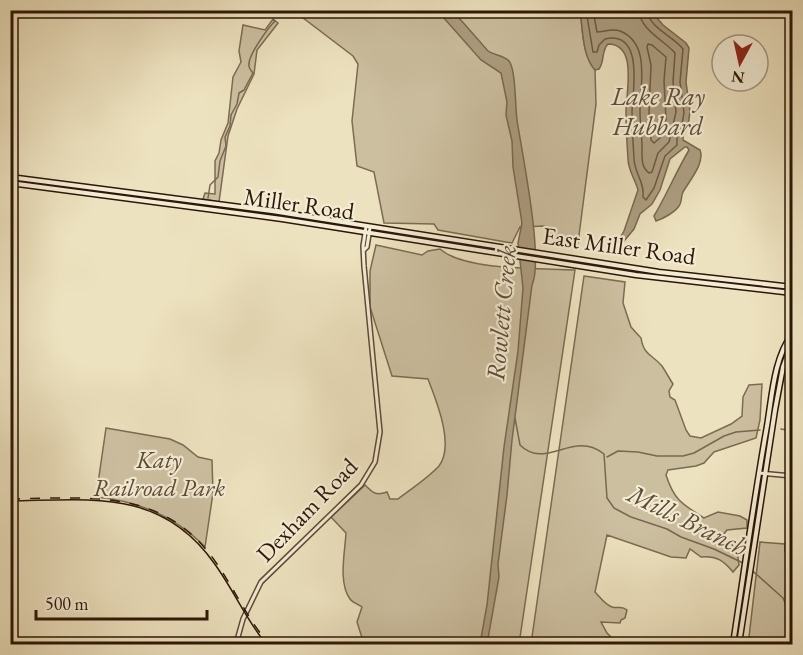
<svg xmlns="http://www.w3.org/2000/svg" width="803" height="655" viewBox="0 0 803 655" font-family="'EB Garamond',serif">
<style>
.green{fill:#ccbfa0;stroke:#7c6b53;stroke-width:1.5}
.water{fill:#ac9d80;stroke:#79674f;stroke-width:1.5}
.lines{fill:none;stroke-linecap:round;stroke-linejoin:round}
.shore{stroke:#6c5a43;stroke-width:1.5}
.stream{stroke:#79674f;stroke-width:1.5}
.tertiary-casing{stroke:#5d4a34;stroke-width:6}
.secondary-casing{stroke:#2d1706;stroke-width:7}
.tertiary{stroke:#f3ecd5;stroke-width:3}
.secondary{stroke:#f3ecd5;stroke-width:4}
.tram{stroke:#2d1706;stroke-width:1.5}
.rail{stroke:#2d1706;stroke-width:1.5;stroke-dasharray:10 10;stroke-linecap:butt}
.labels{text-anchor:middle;stroke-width:4.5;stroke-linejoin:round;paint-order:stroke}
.street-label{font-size:24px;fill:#2d1706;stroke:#f3ecd5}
.park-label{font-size:24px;font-style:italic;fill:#5d4934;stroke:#f3ecd5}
.water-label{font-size:26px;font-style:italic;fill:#604d37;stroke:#f3ecd5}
</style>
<rect width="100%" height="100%" fill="#ede2bf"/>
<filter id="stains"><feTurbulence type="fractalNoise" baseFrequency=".00333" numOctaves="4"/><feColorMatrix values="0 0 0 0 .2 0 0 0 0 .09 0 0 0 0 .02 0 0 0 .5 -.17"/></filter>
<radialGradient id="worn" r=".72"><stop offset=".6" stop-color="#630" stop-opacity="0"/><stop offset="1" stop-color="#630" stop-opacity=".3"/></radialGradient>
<path class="green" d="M294,11H580C583,29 582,55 595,70L596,104L578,243L555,241L545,226L520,227L512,243L438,230L434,224L384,223L374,172L357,166L352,121L358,64L353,56Z
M273,19L278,23L257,50L254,74L237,109L228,136L219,202L203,199L205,193L215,194V161L219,153L221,140L228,123L233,77L241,62L239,51L243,25L265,30Z
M376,245L422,255L428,251L440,249C465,271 540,268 575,270L519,644H364L357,622L362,607C359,605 352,602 350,599C338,583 345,552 346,533L331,517L365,485C373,493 376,496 387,492L390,499H398C411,489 428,478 439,466C455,445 436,400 428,379L392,376L370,307V271Z
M584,276L625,282L623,303L631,327L641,338C644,356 652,354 662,366C666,372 669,378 673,384L669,391L670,397L675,400L686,430L690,436L701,438L731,424L742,416L743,397L749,385L762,384L760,420L756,438L714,452L704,463L696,466L668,470L666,475C674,500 682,504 704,518L718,512L740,516L747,520V528L727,530L723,535L737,550L739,565L733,572C724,561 716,555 701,557L690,549L686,558L671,557L607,535L595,592C600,597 604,604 612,607C619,609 621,605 627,610L625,618L621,620L620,623L601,622L607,633L613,639L612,644H531Z
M106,428L170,439L183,445L198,457L212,460L213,493L205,547C175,516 139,501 96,497Z
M760,542L785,544V551L792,562V644H779L749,637Z"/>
<path class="water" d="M434,11H453L488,51C494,55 505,56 509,61C516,70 515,106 517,120C522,153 544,259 532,285L512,440L507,495L498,564L499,577L487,644H480L487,605L504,447L518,351L523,288L518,243L522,223L513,167L512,141L506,115L507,102L501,73L481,60L443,17Z
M580,11H651L663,25L686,43L689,48L686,82L690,111L688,127L683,136V140L700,150C705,163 690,180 683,192C681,196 682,202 679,206C675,212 663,219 656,221L654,216C667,194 676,172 689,150L687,147H685L670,159L660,190L652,204L640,214L634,229L619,247L616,245L624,231L638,190C635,179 628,170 628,159C627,144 626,127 626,112C626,92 638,44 608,44C601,51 605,61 599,69L595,70C582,56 583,29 580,11Z"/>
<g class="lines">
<path class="shore" d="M586,10L593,52H597L599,45L605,39C644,30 633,90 632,111C632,127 633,143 634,158C634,173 645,182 643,197L646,200L654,188L665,156L677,145V135L682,125L684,112L680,82L683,49C673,36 649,28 647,10
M593,10L597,32C604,32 612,28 620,31C651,43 640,86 640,111C640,124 642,136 642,148C642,158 641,167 649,173L652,172L658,153L669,142L676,112L673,82L675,53C664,40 640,30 639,10
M648,44L652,45L666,57L664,81L666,119L660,138L654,143L651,140L649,113L651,65L647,47Z"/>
<path class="stream" d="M280,15L285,10
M208,198L210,185L218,177L220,161L226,146L225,137L230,126L231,115L237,104L239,93L244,90L253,73C251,70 248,68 249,64C249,54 268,28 275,21
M515,418L520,445C546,471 573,429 604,454L607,498L614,508L631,517L667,529L681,537L714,549L743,563
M781,429L792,431
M607,457L618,451L638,452L657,456H683L694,453L724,436L736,432L760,430
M747,566L783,598L792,619"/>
<g class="tertiary-casing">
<path id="tertiary" d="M364,250L367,247L370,228
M759,473L792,476
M236,644L243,619L261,582L361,485L375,462L380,432L364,266L363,246L366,227"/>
</g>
<g class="secondary-casing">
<path id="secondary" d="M10,177L272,211L659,272L792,287
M10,183L282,219L636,275L792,293
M733,644C744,572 754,499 767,426C772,396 774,358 792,334
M739,644L775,410L783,367L792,343"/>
</g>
<use href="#tertiary" class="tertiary"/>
<use href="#secondary" class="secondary"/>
<path class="tram" d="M10,501C90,500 161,488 214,563C233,589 246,619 266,644"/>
<path class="rail" d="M10,499C91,498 165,487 217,564C235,590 248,620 269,644"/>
</g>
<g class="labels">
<g class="street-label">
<text transform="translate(299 204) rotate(8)" y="8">Miller Road</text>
<text transform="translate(619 246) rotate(8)" y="8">East Miller Road</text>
<text transform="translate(307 510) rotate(-46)" y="8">Dexham Road</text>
</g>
<g class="park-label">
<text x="159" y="468">Katy<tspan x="159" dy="28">Railroad Park</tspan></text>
</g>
<g class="water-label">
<text x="658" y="105">Lake Ray<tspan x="658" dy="30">Hubbard</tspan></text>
<text transform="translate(501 313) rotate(-85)" y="9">Rowlett Creek</text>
<text transform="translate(688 520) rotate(26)" y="9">Mills Branch</text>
</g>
</g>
<rect width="803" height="655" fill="none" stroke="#ede2bf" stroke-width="36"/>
<rect x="12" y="12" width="779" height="631" fill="none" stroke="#2d1706" stroke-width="3"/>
<rect x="18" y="18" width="767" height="619" fill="none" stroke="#2d1706" stroke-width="1.5"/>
<g transform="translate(740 63) rotate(188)"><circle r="28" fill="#f3ecd5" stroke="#a49782" stroke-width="1.5"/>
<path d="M0-4.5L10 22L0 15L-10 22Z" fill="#8f2418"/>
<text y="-9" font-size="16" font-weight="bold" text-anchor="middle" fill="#2d1706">N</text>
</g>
<path d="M36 610v9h171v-9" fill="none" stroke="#2d1706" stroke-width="3"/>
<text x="45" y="610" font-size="18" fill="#2d1706" stroke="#f3ecd5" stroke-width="4.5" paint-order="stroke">500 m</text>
<rect width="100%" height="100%" filter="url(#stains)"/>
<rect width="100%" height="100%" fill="url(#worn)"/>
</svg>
